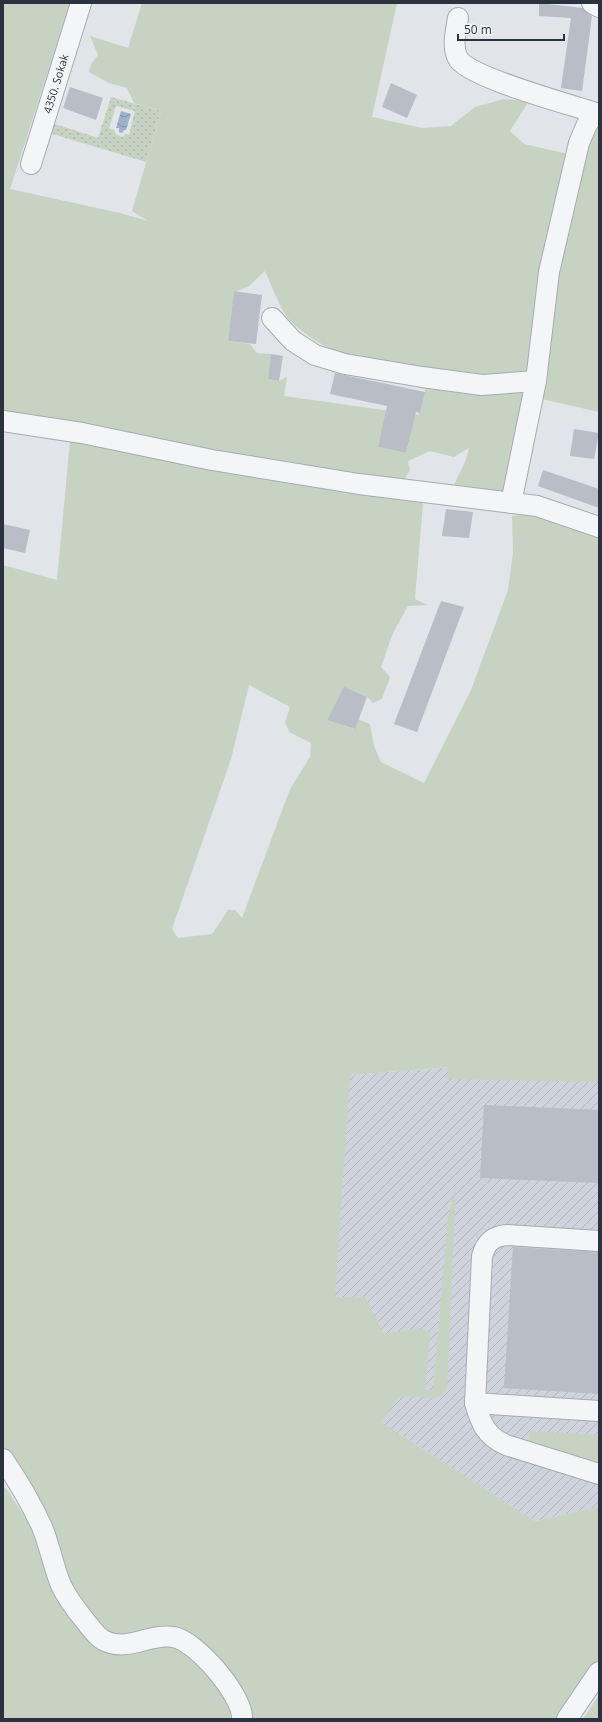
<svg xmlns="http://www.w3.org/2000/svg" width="602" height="1722" viewBox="0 0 602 1722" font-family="'Open Sans',sans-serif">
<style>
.industrial{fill:url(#industrial-furrows)}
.grass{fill:#c7d3c2;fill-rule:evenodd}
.garden{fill:url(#garden-dots);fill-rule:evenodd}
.water{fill:url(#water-waves)}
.building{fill:#b8bdc6}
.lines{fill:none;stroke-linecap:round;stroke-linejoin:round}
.minor-casing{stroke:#a6abb3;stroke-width:22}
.minor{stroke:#f3f5f7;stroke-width:20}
.labels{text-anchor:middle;stroke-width:3;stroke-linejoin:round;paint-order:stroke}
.street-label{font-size:11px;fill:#2a3240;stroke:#f0f3f7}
</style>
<defs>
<pattern id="industrial-furrows" width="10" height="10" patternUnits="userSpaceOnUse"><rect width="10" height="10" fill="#cfd3db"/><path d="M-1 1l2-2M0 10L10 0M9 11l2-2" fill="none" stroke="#b2b6bd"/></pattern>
<pattern id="garden-dots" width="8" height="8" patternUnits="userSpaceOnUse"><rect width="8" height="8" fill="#c7d3c2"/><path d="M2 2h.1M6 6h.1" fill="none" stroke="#abb6a8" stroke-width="1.8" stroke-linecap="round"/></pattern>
<pattern id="water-waves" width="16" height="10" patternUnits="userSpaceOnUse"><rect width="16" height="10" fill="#9db2c8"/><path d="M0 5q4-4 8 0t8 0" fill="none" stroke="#8091a4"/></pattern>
</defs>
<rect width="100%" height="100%" fill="#e1e4e9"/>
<path class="industrial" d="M448,1067L599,1069V1507L535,1521L324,1386L336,1074L350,1075Z"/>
<path class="grass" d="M3,3H70L10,189L120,213L148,221L132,211L161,111L134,103L127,88L109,83L89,72L91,64L98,55L90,36L128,48L142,3H397L372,117L422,128L451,126L475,107L504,99L529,101L510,131L524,144L568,154L537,280L532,362L523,374L515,381L351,359C331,350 294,331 283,311C276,298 271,284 265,271L248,287L234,292L228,341L250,344L257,353L271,354L268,379L279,381L287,377L284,396L419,415L425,392V389L421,387L422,384L514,389L523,392L505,492L451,491L465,462L469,448L454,457L430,451L408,461L410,470L402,483L3,415ZM383,427L411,433L406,453L378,447Z
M599,123V412L542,399L549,293L588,130Z
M70,441L138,455L423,503L415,599L427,605L408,606L393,633L381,667L390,677L382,699L373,703L367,697L344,688L327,720L354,729L358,719L370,724L374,746L381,762L424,783L471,690L508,590L513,552L512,516C542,511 572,526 599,535V1082L447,1079L448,1067L350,1075L335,1297H365L384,1334L420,1328L430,1332L425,1390H433L448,1218L456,1187L447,1390L440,1397C426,1399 412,1395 398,1398L381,1422L535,1521L599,1507V1658L560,1719H246L206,1652L118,1639L84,1616L3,1453V565L57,580ZM249,685L290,707L285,722L289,732L311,743L310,757L290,789L242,918L235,910H228L212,934L178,938L172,929L231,759Z
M529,1431L599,1435V1463L530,1441Z
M3,1486L8,1491L39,1539L98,1643L172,1642L213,1672L238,1719H3Z
M599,1695V1719H583Z"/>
<path class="garden" d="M111,97L161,111L146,162L49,133L52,123L98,138ZM116,106L135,111L129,135L126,134L122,137L116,134L114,130L109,128Z"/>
<path class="water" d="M121,111L131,114L126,130H124L122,133L119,132V128H116Z"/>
<path class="building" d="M539,3L582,8L592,16L582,91L561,88L571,18L539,16Z
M391,83L417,95L407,118L382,107Z
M70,87L103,98L96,120L63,108Z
M234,291L262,295L256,344L228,341Z
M271,354L283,356L279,381L268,379Z
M335,373L425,392L420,413L416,412L406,453L378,447L387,406L330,394Z
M574,429L599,433L594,459L570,456Z
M543,470L599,489V508L538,486Z
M446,509L473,512L469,538L442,536Z
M3,524L30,530L25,553L3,548Z
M441,601L464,607L417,732L394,724Z
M344,687L367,697L355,729L327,720Z
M484,1105L599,1110V1183L480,1178Z
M513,1247L599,1252V1394L504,1388Z"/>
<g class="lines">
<g class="minor-casing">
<g id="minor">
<path d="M592,3L599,7"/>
<path d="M458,18C456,31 451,48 459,60C474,79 569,104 596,113"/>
<path id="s1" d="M31,164L81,3"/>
<path d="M272,318L293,341L315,355L345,364L422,377L482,385L536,381"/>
<path d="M3,421L82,433L212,460L359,484L537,506L599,527"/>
<path d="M511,503L536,381L549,272L579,143L587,124L596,113H599"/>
<path d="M599,1241L507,1235C493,1236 486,1242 482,1256L475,1403C481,1424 486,1436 506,1445L599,1474"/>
<path d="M475,1403L599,1411"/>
<path d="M3,1459C18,1481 31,1503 42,1527C50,1546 53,1566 61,1585C67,1598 77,1611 86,1622C91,1628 96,1636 103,1640C127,1653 149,1633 173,1637C196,1640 244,1697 242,1719"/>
<path d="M567,1719L599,1672"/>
</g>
</g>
<use href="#minor" class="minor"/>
</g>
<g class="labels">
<g class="street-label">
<text dy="4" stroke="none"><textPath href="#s1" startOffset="84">4350. Sokak</textPath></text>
</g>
</g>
<rect width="602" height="1722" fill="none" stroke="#2a3240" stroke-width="8"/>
<path d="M458 34v6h106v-6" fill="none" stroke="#2a3240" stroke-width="2"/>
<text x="464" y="34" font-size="12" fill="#2a3240" stroke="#f0f3f7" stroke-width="3" paint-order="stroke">50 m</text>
</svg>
